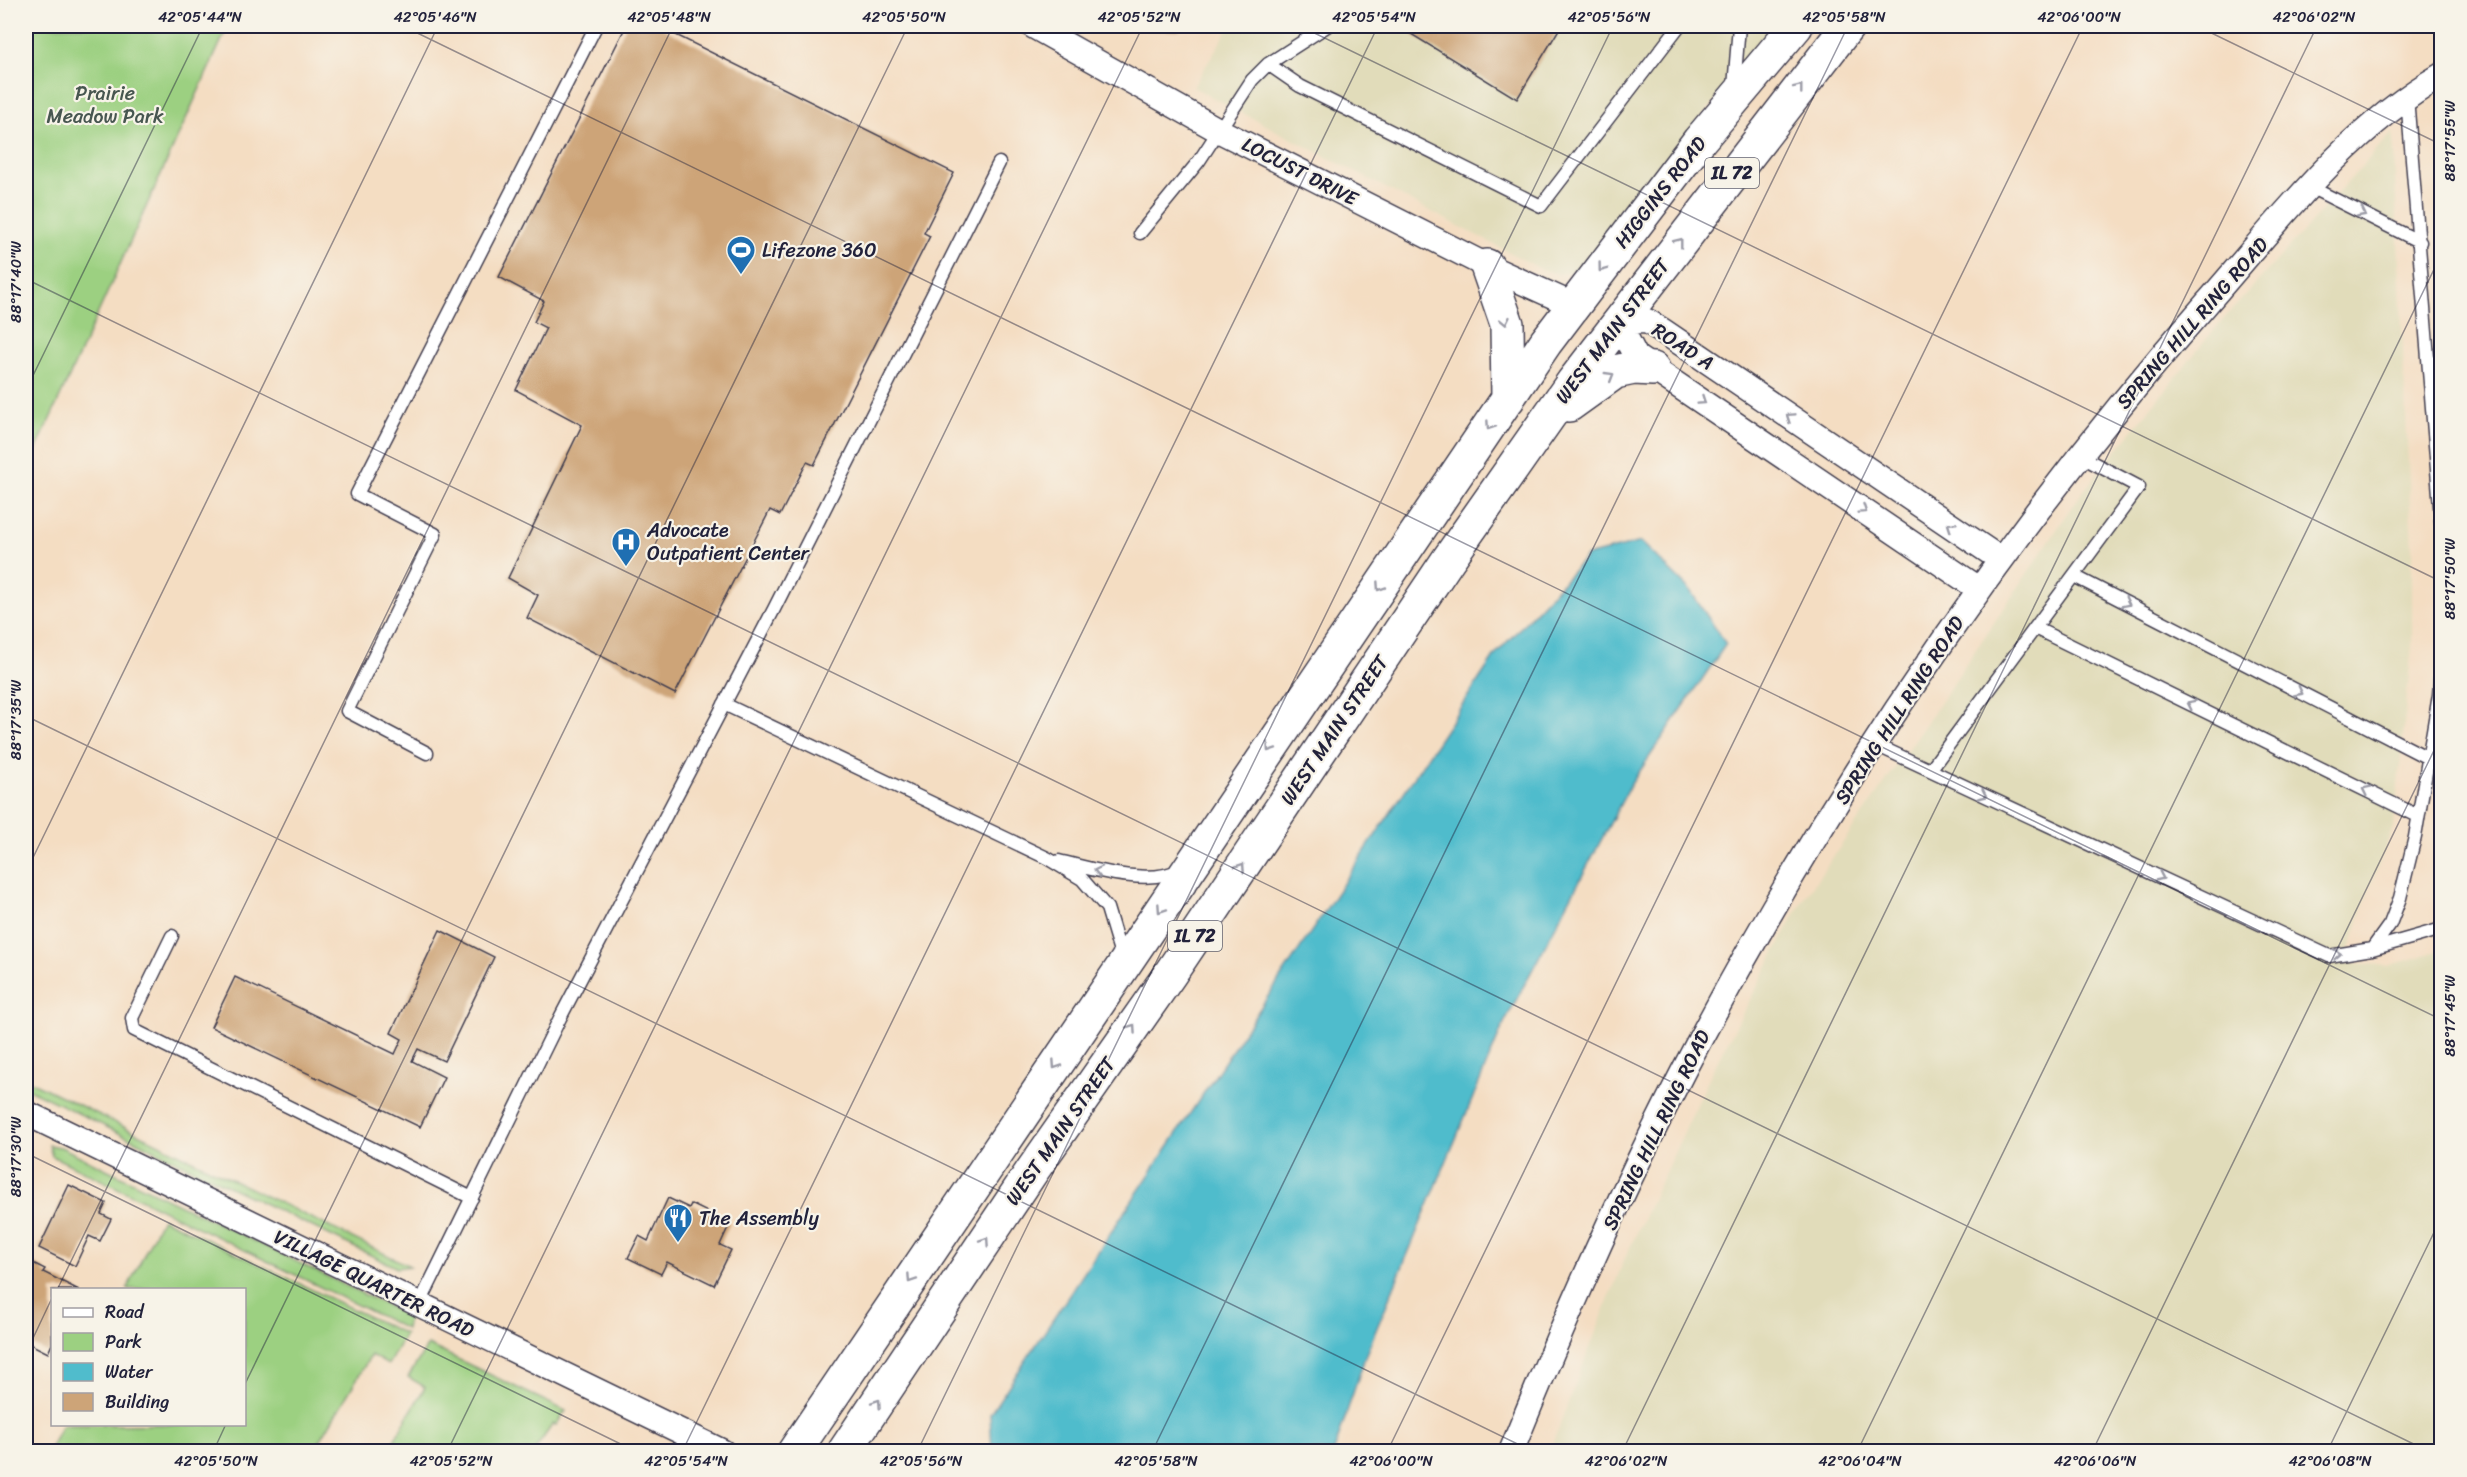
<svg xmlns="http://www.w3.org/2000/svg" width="2467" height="1477" viewBox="0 0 2467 1477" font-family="Sriracha,sans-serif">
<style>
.built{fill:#e1dcba}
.green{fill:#9cd081;stroke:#5f795e;stroke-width:1.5}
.water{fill:#50bccc;stroke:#396f84;stroke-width:1.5}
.building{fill:#cda478}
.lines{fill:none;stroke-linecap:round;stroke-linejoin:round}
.service-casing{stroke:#423e4f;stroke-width:15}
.minor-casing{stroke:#423e4f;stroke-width:27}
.primary-casing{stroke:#423e4f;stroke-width:36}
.service{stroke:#fff;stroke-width:12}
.minor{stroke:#fff;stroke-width:24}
.primary{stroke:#fff;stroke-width:33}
.oneway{stroke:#9c9ca7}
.ticks{fill:none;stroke:#22223b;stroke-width:1.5;stroke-opacity:0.45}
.labels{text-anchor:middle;stroke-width:4.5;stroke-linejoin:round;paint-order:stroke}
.shield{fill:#f7f3e8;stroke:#62616f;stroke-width:1.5}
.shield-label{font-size:18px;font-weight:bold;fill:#22223b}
.park-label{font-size:20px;fill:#475650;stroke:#f7f3e8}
.street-label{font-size:20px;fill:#22223b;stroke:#f7f3e8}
.poi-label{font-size:20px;fill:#22223b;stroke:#f7f3e8;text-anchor:start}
.neatline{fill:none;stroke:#22223b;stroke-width:2}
.ticks-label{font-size:15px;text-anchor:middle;fill:#22223b}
</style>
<rect width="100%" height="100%" fill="#f7f3e8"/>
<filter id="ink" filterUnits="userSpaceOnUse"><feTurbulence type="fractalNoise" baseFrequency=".0167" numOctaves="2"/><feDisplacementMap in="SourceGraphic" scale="12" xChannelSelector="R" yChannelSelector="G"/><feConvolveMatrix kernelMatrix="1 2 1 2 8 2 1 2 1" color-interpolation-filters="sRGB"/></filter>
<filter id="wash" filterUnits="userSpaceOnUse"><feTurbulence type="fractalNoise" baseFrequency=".008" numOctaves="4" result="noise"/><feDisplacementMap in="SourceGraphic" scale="24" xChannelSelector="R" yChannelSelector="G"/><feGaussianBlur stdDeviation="1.35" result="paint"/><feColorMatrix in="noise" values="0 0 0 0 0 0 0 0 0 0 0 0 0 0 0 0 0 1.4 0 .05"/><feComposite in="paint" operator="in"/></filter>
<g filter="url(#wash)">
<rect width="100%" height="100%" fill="#f4ddc2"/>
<path class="built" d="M1230,26H1775L1585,263L1573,272L1559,274L1541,269L1193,87Z
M2393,132L2412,548V646L2394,825L2366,898L2346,962L2388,966L2441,950V1451L1549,1452L1624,1260L1715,1066L1801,903L1918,735L2081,494L2213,331Z"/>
<path class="green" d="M26,26H228L26,472Z
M30,1081L410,1266L397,1268L26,1088Z
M49,1145L61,1147L398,1311L408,1317L406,1329L52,1156Z
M162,1218L405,1334L388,1365L371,1355L314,1451H49L62,1425L244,1424V1290L127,1289Z
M428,1345L566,1411L556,1425L553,1424L534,1451H388L425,1387L408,1377Z"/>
<path class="water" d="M1641,542L1689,589L1726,644L1631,784L1504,1023L1366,1354L1334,1451H992L990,1414L1496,654L1587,556Z"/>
<g id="blocks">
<path class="building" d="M626,26H658L954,173L924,233L930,236L814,465L807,462L780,515L770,510L675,694L527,618L538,595L508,578L582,425L516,390L546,328L534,322L544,301L499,277Z
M1145,26H1180L1179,31L1145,30Z
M1398,26H1561L1517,99Z
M440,930L494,957L444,1061L418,1049L412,1061L444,1077L420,1127L211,1027L235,977L395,1054L402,1039L391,1033Z
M69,1185L106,1203L101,1214L111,1219L100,1241L89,1236L75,1266L39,1248Z
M668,1198L689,1208L691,1204L730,1223L720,1245L731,1250L714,1285L667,1262L661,1274L628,1258L639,1236L648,1241Z
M33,1263L45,1269L43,1272L79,1290H52V1344L48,1353L26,1342V1277Z"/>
</g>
</g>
<g filter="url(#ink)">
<use href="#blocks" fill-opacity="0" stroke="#423e4f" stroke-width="1.5"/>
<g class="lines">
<g class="service-casing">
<path id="service" d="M1268,64L1300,86L1541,206L1679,26
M1734,87L1739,26
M2407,97L2442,532
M2310,187L2420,242
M1140,233L1199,161L1252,80L1268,64L1327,26
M2074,576L2428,758
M2035,628L2418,816
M724,704L1047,858L1082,879L1107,908L1122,958
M1874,744L2329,956L2372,949L2442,929
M427,753L347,711L435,534L357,494L596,26
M1930,770L2139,487L2080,456
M1059,861C1091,869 1151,887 1180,869
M172,936L132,1018L134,1030L472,1198
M2372,949L2390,924L2400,898L2415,837L2439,695L2442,657
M419,1305L560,1018L774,609L999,163"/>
</g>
<g class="minor-casing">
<path id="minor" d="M1033,26L1220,131L1487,266L1573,305
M1979,589L1636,357L1618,322L1647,321L1663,331L2000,559
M26,1113L723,1452
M1511,1452C1567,1313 1627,1177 1697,1045C1838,780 2009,529 2207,303C2278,222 2347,130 2442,75"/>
</g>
<g class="primary-casing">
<path id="primary" d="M1487,266L1507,324L1508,399
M1569,405L1615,372L1634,368L1653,369
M794,1452L1546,342L1699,141L1796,26
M844,1452L1032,1171L1170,974L1448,560L1573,382L1848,26"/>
</g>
<use href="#service" class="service"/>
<use href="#minor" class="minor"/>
<use href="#primary" class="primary"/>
</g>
<defs><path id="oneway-chevron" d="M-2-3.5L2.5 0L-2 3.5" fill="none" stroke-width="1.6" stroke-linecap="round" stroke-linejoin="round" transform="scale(1.5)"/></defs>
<g class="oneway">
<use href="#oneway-chevron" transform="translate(1799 88) rotate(-52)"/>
<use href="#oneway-chevron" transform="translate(2362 213) rotate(27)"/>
<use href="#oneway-chevron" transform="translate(1679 242) rotate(-52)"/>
<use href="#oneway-chevron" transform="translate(1602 268) rotate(127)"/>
<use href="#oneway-chevron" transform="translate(1505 321) rotate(78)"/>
<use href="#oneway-chevron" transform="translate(1610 376) rotate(-31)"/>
<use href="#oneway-chevron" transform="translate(1702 401) rotate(34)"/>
<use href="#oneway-chevron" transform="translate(1790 417) rotate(-146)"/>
<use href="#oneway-chevron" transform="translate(1490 426) rotate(124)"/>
<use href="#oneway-chevron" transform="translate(1863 510) rotate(34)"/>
<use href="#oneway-chevron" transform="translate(1951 526) rotate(-146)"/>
<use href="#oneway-chevron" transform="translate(1380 587) rotate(124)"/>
<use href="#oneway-chevron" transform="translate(2126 603) rotate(27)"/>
<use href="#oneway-chevron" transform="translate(2299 692) rotate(27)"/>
<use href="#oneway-chevron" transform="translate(2191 704) rotate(-154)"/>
<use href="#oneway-chevron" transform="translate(1270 748) rotate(124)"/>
<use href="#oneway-chevron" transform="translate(2366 790) rotate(-154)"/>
<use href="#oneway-chevron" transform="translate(1983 795) rotate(25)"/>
<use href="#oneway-chevron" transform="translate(1241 867) rotate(-56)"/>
<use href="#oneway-chevron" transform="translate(1098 871) rotate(-168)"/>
<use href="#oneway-chevron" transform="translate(2160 877) rotate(25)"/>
<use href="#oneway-chevron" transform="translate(1161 909) rotate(124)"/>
<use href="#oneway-chevron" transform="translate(2337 954) rotate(-4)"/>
<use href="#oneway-chevron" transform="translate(1132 1028) rotate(-55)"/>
<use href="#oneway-chevron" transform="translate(1056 1065) rotate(124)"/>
<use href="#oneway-chevron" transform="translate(985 1241) rotate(-56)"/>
<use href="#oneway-chevron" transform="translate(911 1279) rotate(124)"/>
<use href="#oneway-chevron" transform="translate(877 1403) rotate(-56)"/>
</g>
</g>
<path class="ticks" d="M403,26L2442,1020M1300,26L2442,582M2197,26L2442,145M26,279L2430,1452M26,390L203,26M26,716L1534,1452M26,872L438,26M26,1153L637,1452M57,1290L673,26M26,1353L52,1298M244,1386L908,26M213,1452L226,1424M447,1452L1143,26M682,1452L1378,26M917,1452L1613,26M1152,1452L1848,26M1387,1452L2083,26M1622,1452L2317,26M1857,1452L2442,253M2092,1452L2442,734M2327,1452L2442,1216"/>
<defs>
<g id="stadium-pin" transform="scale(1.5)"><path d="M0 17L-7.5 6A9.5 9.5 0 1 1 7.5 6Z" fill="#1f6fb2" stroke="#f7f3e8"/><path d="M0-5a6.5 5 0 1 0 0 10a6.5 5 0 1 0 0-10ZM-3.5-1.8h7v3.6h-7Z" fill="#fff"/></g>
<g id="hospital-pin" transform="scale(1.5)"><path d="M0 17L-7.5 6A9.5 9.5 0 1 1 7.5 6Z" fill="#1f6fb2" stroke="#f7f3e8"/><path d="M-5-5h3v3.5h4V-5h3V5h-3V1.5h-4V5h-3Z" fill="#fff"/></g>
<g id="restaurant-pin" transform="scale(1.5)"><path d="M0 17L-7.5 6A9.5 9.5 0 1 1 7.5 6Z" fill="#1f6fb2" stroke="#f7f3e8"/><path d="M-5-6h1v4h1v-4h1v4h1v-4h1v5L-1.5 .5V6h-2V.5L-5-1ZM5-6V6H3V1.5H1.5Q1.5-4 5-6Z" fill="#fff"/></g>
</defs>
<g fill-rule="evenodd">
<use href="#stadium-pin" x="741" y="250"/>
<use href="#hospital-pin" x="626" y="542"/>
<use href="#restaurant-pin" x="678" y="1218"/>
</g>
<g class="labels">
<g class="shield">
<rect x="1705" y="158" width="54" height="30" rx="4.5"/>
<rect x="1168" y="921" width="54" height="30" rx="4.5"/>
</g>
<g class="shield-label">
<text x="1732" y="179">IL 72</text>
<text x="1195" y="942">IL 72</text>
</g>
<g class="park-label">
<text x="105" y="100">Prairie<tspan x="105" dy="23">Meadow Park</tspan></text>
</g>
<g class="street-label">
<text transform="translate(1300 171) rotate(27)" y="7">LOCUST DRIVE</text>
<text transform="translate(1660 192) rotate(-52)" y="7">HIGGINS ROAD</text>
<text transform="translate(2192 323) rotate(-49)" y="7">SPRING HILL RING ROAD</text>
<text transform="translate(1612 331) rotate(-53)" y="7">WEST MAIN STREET</text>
<text transform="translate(1683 346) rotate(33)" y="7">ROAD A</text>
<text transform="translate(1899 710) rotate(-57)" y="7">SPRING HILL RING ROAD</text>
<text transform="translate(1334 730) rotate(-56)" y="7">WEST MAIN STREET</text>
<text transform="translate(1656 1130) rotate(-64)" y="7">SPRING HILL RING ROAD</text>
<text transform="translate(1060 1131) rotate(-55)" y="7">WEST MAIN STREET</text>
<text transform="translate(374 1283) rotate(26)" y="7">VILLAGE QUARTER ROAD</text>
</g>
<g class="poi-label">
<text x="762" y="257">Lifezone 360</text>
<text x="647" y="537">Advocate<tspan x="647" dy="23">Outpatient Center</tspan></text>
<text x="699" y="1225">The Assembly</text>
</g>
</g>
<rect width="2467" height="1477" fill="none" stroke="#f7f3e8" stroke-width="66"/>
<rect x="51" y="1288" width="195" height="138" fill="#f7f3e8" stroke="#a29fa3" stroke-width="1.5"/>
<rect x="63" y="1308" width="30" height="9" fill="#ffffff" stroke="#a29fa3" stroke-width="1.5"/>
<text x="105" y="1318" font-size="18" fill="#22223b">Road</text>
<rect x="63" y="1333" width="30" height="18" fill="#9cd081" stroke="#a29fa3" stroke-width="1.5"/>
<text x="105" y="1348" font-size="18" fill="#22223b">Park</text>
<rect x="63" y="1363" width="30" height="18" fill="#50bccc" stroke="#a29fa3" stroke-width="1.5"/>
<text x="105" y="1378" font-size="18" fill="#22223b">Water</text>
<rect x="63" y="1393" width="30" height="18" fill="#cda478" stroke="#a29fa3" stroke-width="1.5"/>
<text x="105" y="1408" font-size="18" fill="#22223b">Building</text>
<rect x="33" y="33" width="2401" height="1411" class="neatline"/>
<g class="ticks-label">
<text x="200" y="22">42°05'44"N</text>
<text x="435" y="22">42°05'46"N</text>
<text x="669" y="22">42°05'48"N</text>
<text x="904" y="22">42°05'50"N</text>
<text x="1139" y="22">42°05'52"N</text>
<text x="1374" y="22">42°05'54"N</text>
<text x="1609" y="22">42°05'56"N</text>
<text x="1844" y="22">42°05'58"N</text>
<text x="2079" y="22">42°06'00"N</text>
<text x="2314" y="22">42°06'02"N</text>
<text transform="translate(2450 141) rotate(-90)" y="5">88°17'55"W</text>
<text transform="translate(16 282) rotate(-90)" y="5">88°17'40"W</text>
<text transform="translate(2450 579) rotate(-90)" y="5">88°17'50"W</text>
<text transform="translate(16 720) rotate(-90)" y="5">88°17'35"W</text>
<text transform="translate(2450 1016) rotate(-90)" y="5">88°17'45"W</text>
<text transform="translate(16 1157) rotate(-90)" y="5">88°17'30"W</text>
<text x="216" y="1466">42°05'50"N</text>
<text x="451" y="1466">42°05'52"N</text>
<text x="686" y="1466">42°05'54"N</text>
<text x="921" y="1466">42°05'56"N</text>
<text x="1156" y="1466">42°05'58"N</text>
<text x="1391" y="1466">42°06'00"N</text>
<text x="1626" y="1466">42°06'02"N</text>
<text x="1860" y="1466">42°06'04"N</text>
<text x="2095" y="1466">42°06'06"N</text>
<text x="2330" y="1466">42°06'08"N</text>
</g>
</svg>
